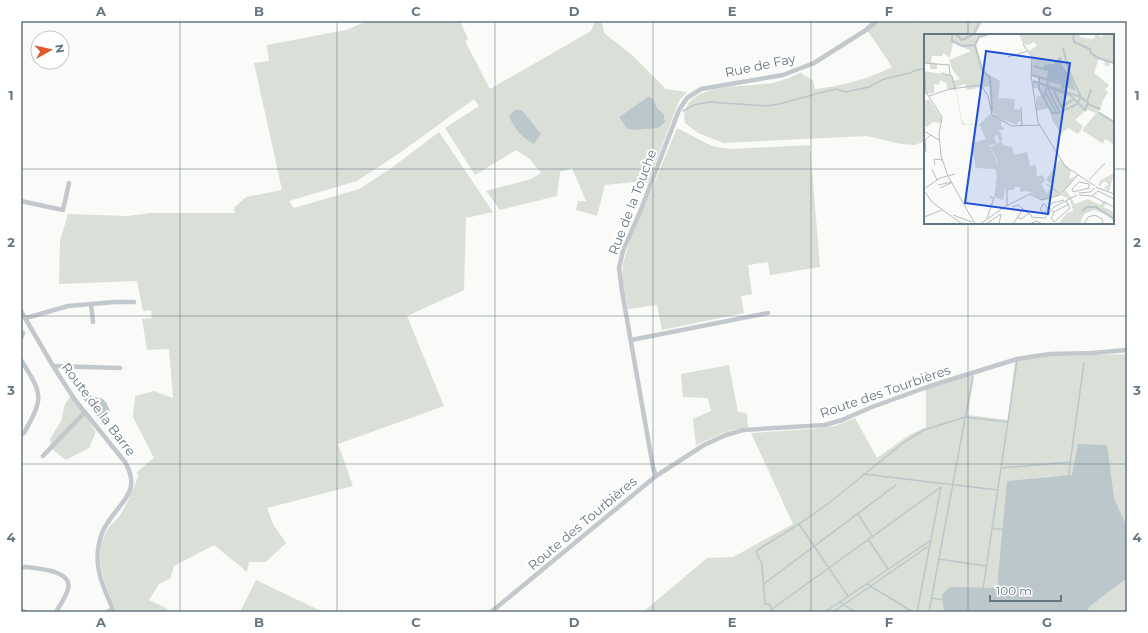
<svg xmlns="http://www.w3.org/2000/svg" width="1148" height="633" viewBox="0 0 1148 633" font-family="Montserrat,sans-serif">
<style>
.green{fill:#dadfd7;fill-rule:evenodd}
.water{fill:#bbc7cb}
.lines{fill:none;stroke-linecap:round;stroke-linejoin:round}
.stream{stroke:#bbc7cb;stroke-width:1.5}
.minor{stroke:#c3c8cc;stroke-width:4.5}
.grid{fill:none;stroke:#657683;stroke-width:1;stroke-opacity:0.55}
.labels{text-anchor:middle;stroke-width:4;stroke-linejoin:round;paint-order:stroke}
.street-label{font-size:13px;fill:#657683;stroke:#fff}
.inset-river{fill:none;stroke:#bbc7cb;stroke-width:2}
.inset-road{fill:none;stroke:#b5bdc2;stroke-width:1}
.view{fill:#1d4ed8;fill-opacity:0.15;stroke:#1d4ed8;stroke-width:2}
.inset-edge{fill:none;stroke:#657683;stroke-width:2}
.neatline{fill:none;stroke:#657683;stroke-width:1.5}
.grid-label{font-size:13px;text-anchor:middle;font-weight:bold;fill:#657683}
</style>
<rect width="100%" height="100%" fill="#fafaf8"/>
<path class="green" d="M367,21H460L468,39L465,41L490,89L591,31L595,21H602L604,33L632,55L666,89L687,92L679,101L648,183L634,182L605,185L597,216L576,210L578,201H586L572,168L560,172L557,196L500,210L486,191L531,179L541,173L530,159L516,150L475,175L445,128L479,106L474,99L401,152L357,181L289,201L294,208L359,189L390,169L439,132L493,212L466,218L464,290L407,316L444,406L338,444L353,486L267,508L273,524L286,543L266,562H249L247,572L214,545L174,566L170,579L159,584L149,600L166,608L170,612H117C106,587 92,559 106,532C109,525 116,521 120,515C128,503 133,488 139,475L136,473L154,458L133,417L135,396L154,391L173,398L169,349L147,350L142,319L152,318L151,310L143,311L137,281L59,284L60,241L68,214L128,216L150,213H235L234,208L246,197L282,190L254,63L269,61L267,45L346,30ZM649,96L654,100L657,108L664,114L665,122L634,130L627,129L619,117ZM515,110H522L541,134Z
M873,21H912L917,23L919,21H983L975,35H925V141L915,145L901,144L867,136L723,143L698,133L685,123C678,81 746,88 772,83C781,81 793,77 801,72L802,74L813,80L815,89C842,86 868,79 892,67L865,27Z
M677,128L712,146L730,149L810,145L820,267L770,275L768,262L748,265L752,294L741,296L744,313L662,330L657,305L628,309L622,279L623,263L630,241Z
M1127,354V612H643L707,558L733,557L793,524L751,433L811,429L835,426L855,418L877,458L909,435L926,427V389L974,374L968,415L1008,420L1015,360L1050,356Z
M729,365L738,412L747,413L748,427L731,430L696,445L693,419L711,411L708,398L683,397L681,374Z
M72,394L96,432L89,448L66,460L51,448L50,439L61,421L65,404Z
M256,580L323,612H240Z"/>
<path class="water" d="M649,96L654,100L657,108L664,114L665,122L658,128L634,130L627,129L619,117Z
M515,110H522L541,134L534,144C522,138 514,128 509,116Z
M87,393C99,403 103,391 110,411C108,414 103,418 99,418L81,396Z
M1078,444L1107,445L1114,498L1124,521L1127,522V580L1123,581L1090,606L1086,612H944L942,595L950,587L997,588L1007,481L1072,475Z"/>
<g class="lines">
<path class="stream" d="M973,35L980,21
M683,111L694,105L709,102L766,106L779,104L827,91L836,89L845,92L869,87L884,79L910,73L914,71L925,68
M1001,468L1070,462
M863,474L998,490
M1068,478L1084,363
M858,514L872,536
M799,524L848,596
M992,528L1004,530
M868,539L888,569
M938,559L986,566
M765,583L896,485
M867,584L913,612
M983,589L1017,361
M932,598L944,600
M840,602L855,612
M772,609L941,487L917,612
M774,612L769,604H765L762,564L756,551L799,524L829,503L903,443L924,430L965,417L1008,422
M825,612L931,540
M833,612L930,545
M929,612L973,376"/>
<path class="minor" d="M1127,169V170
M21,201L63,210L69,183
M91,304L93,322
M21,311L53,366L75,400L125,462C143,493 118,503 105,527C101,533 99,543 98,550C95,573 106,592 114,612
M26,318L68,306L115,302H134
M21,338L23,333
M631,340L768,313
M21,360C43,395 44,397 24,433L21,435
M53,366L120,368
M43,456L85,412
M656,476L653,467L622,291L619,268L623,251L640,212L679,110L687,98L701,89L783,75L814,63L866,30L877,21
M21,568L26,567C38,569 73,570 68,589C66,597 60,605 56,612
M21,610L25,612
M107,612L113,609
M491,612L656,476L704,445L726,435L743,430L825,425L842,420L872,407L930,386L1017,359L1050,354L1093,353L1127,350"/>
</g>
<path class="grid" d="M180,21V612M337,21V612M495,21V612M653,21V612M811,21V612M968,21V35M21,169H925M1113,169H1127M968,223V612M21,316H1127M21,464H1127"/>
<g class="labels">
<g class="street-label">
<text transform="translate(760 65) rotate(-12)" y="5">Rue de Fay</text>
<text transform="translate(632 202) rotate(-69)" y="5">Rue de la Touche</text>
<text transform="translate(885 391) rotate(-19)" y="5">Route des Tourbières</text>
<text transform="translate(99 409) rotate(53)" y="5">Route de la Barre</text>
<text transform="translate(582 523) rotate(-40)" y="5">Route des Tourbières</text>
</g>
</g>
<g transform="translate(924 34)">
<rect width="190" height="190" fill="#fafaf8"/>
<path d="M0,0H66L55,3L51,12L61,38L76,47L73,76L70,80L67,79L66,52L43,56L41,50L32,53L38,87L41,90H56L66,80L77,86V92L80,94L79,96H74L77,99L78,106L75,108L74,101L70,103L73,109L66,112L63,108L72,125L73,134V125L66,113L78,107L79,111L88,113L90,121L103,118L106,132L112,131L113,143L118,141L120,144L121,147L117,150L123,160L128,150L122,146L136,125L147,137L145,145L153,141L142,155L134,161L118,166L104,157L96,158V153H90V156H81L79,166L70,163L73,142L71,135L52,134L47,110L62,105L55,90L39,91L38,90L32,56H24L22,49L16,46L15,51L10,50V59L0,60V37L28,42L29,47L36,45L28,35L25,26L47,17L29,9L26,24L19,19L18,22H8L7,29L13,30V35H6V30L0,29ZM95,0H155L156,3L167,5L171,4V0L178,3L180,0H190V29L186,28L185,32L181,31L180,25L175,24L170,39L185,51L181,56L184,58L178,68L177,75L171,79L165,76L161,77L151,86L159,92L154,100L144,94L137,100L128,86L125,74L112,77V63L118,61L114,54H109L108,47L114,48L115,44L107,41L109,24L105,17L113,12L110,8L105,11L99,10ZM75,64L91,65L90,75L96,76L97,87L93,88V91L70,82ZM5,65L17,83V89L9,88L3,93L0,90V68ZM173,78L190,88V110L181,105L179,110L158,96ZM190,139L185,157L180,154L185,150L180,147L176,152L174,151L177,146ZM142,156L151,170L164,165L176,171L180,167L182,169L180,173L190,178L189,187L184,181L170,176L160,180L156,190H134L143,179L149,177L146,166L137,161Z" fill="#dadfd7"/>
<path d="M135,23L138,24V31L148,45L152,57L145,54L137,55V48L123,45L124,36L120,35V31L130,30Z" fill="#bbc7cb"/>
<path class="inset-river" d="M28,0V7L39,12L50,11M32,0L38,6L50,0M65,0L55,3L51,11L58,36L66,44L68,76M149,0L150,8L166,15L167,19L174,24L190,29M109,32L124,36M108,41L138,50M115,43V55L128,79H135L153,70L157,63L145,37L139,14M109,47L157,63L166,71L176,75M130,57L139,76M122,59L132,78M120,63L124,47M163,68L167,55M138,72L149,66M135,77L123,53L146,61L161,76L164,69M174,78L190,88M158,177L163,173H172L190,185"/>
<path class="inset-road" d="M99,10L108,23L107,41L114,88L141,132L171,152M84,23L104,17M0,27L2,58L18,83L15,100L17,122L24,142L51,190M1,29L25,31L26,41M17,39L28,42L31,55M5,62L26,55L57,51L64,62L68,81L88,92L116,91M97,73L98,92M0,97L15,106M2,118L1,106L7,101M11,131L10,125L19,126M8,135L13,146M165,146L181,129M155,148L165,150V154L149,158L148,155ZM123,150L136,160M14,151L28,148M172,153L190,160M16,154L27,149M0,155L16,144L31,140M83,156V171M0,157L8,168L38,190M155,159L166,158L171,154M155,161L168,162L190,173M168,162L174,157L190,165M88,173L94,171L99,175M127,175L124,174L120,170H119L116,176L120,179L121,178L127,170L128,169L140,166M128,177L130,178L127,184L130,188L146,174L142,167M130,178L145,170M29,181L48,188M0,183L18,176M93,183L97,185L105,179M107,183L121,184L130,173L153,161M63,184L70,164L66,163M56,190L82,172L106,160L118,166L136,161L154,141M62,190L77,180L75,190M89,190L99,175L108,182M105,190L113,187L118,190M160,190L164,183L171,181L178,185L179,190"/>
<path class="view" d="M62,17L146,29L124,180L41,169Z"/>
<rect width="190" height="190" class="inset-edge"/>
</g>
<rect width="1148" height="633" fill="none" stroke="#ffffff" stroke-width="44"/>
<g transform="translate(50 50) rotate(82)"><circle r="19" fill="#ffffff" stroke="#c1c8cd"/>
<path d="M0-3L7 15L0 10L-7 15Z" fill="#e4572e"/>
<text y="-6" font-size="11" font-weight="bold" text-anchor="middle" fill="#657683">N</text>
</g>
<path d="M990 595v6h71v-6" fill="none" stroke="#657683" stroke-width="2"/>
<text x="996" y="595" font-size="12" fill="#657683" stroke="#ffffff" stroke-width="3" paint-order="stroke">100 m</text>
<rect x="22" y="22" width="1104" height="589" class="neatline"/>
<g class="grid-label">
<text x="101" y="16">A</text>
<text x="259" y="16">B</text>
<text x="416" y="16">C</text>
<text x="574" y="16">D</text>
<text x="732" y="16">E</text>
<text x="889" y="16">F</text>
<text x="1047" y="16">G</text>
<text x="11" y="100">1</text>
<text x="1137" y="100">1</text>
<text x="11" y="247">2</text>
<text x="1137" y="247">2</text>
<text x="11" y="395">3</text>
<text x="1137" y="395">3</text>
<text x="11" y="542">4</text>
<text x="1137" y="542">4</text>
<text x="101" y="627">A</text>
<text x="259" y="627">B</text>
<text x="416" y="627">C</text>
<text x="574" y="627">D</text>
<text x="732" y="627">E</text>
<text x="889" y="627">F</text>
<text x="1047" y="627">G</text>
</g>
</svg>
